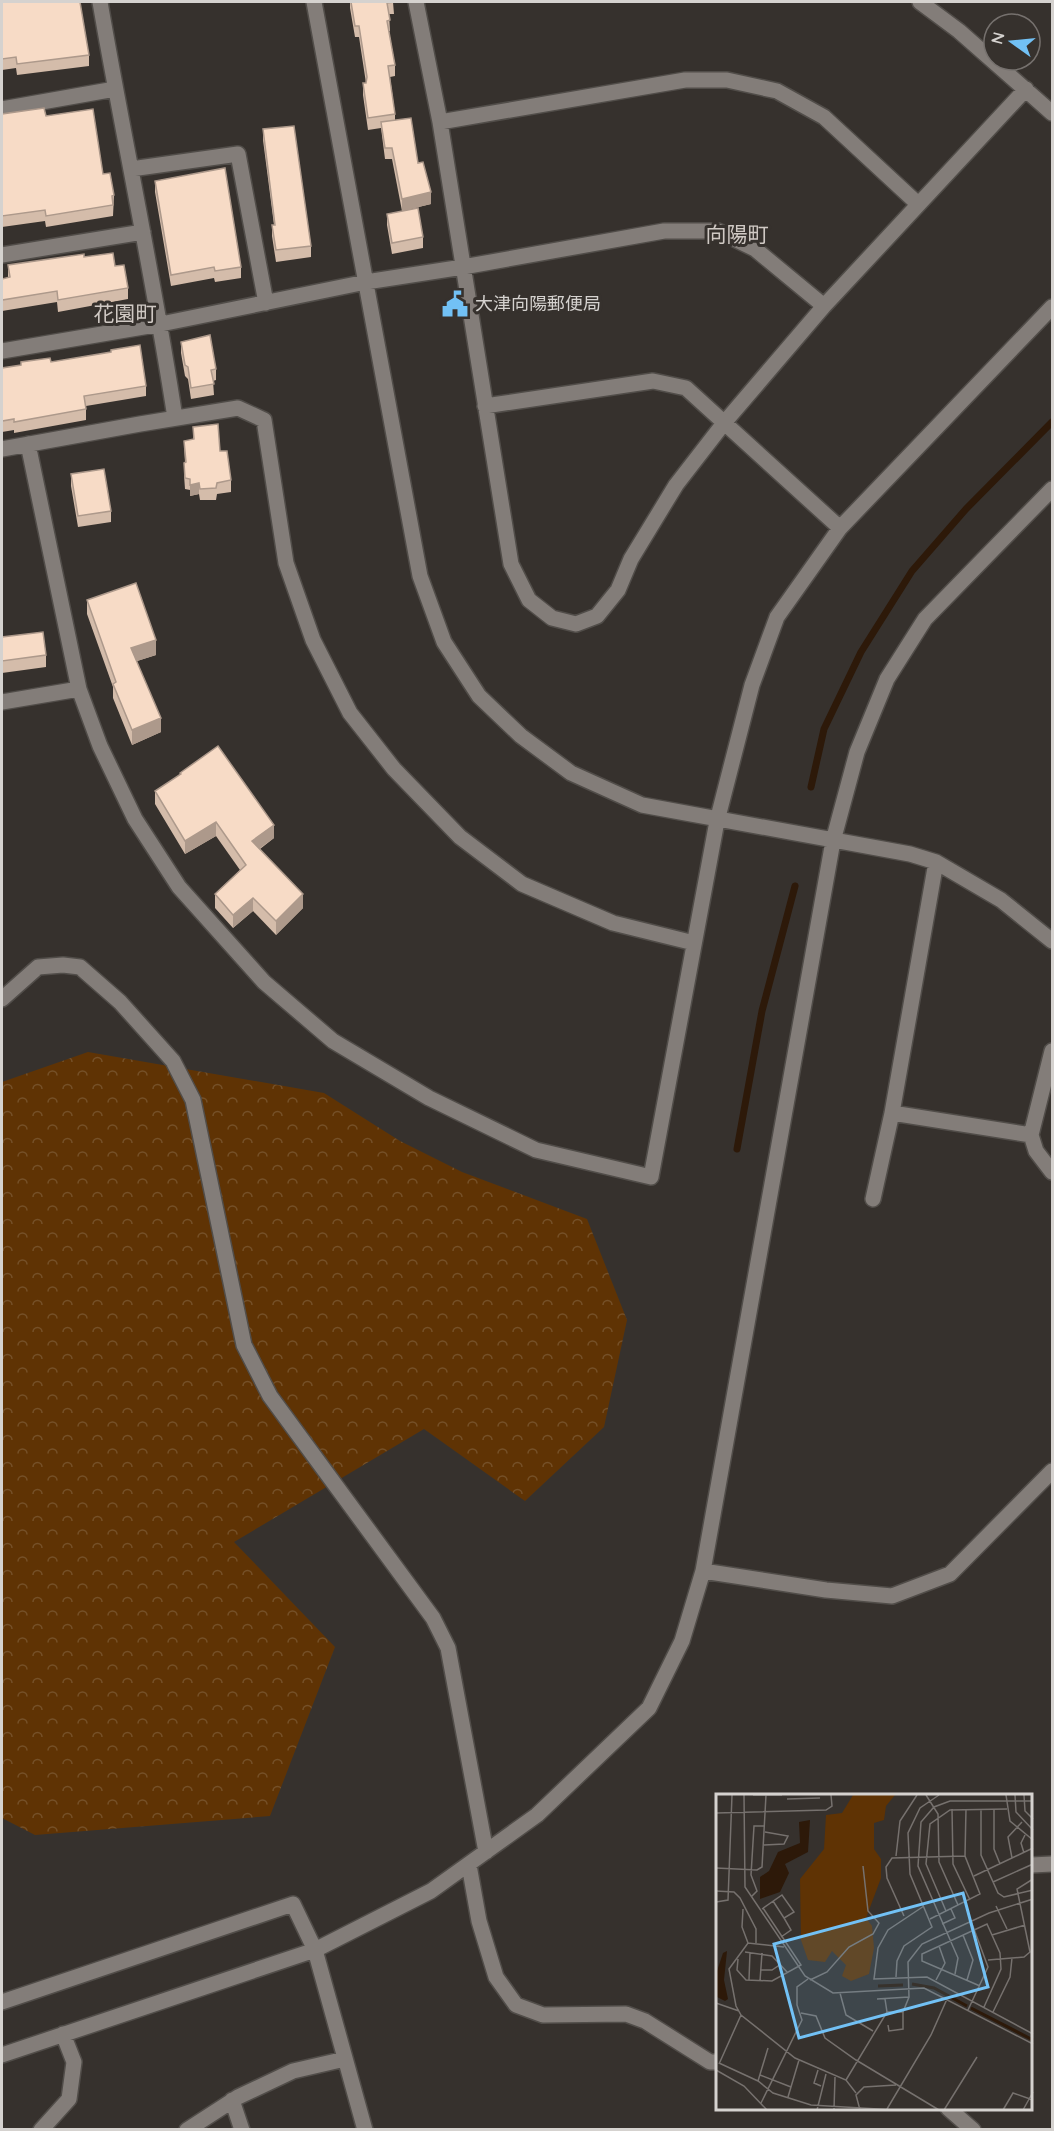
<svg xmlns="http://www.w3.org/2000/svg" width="1054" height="2131" viewBox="0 0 1054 2131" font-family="Quicksand,'Noto Sans JP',sans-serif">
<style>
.forest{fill:url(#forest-crowns)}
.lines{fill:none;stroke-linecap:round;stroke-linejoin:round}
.stream{stroke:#2d1909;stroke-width:7}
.minor-casing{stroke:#514d49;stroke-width:18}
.minor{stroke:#837d79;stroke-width:15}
.wall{fill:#d4bcaa}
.shaded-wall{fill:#ad998b}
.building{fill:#f7dbc6;stroke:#ad998b;stroke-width:1.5}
.labels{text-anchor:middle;stroke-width:6;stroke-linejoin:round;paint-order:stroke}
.poi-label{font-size:18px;fill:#d5d2cf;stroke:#36312d;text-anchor:start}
.quarter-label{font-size:21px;fill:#d0c9c4;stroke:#36312d}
.inset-river{fill:none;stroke:#2d1909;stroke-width:3}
.inset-road{fill:none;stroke:#76716e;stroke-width:1.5}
.view{fill:#72c1f5;fill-opacity:0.15;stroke:#72c1f5;stroke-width:3}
.inset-edge{fill:none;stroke:#d5d2cf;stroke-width:3}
</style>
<defs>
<pattern id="forest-crowns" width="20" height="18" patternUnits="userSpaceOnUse" patternTransform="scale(1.5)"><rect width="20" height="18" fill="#5f3304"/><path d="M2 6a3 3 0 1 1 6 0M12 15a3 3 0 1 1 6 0" fill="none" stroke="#755028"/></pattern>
</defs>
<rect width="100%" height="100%" fill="#36312d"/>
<path class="forest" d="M88,1052L324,1093L400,1141L462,1172L587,1219L627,1320L604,1427L525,1501L424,1429L234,1542L335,1647L270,1816L35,1835L2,1818V1082Z"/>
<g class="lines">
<path class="stream" d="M811,787L824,729L861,652L912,571L966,509L1052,422
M737,1149L762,1011L795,886"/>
<g class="minor-casing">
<path id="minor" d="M100,2C124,141 154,279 175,418
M314,2L420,576L444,642L479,696L521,736L571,773L642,805L910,854L936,862L1001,900L1052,941
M416,2L440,122L511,564L529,600L552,618L576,624L597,616L618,590L631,559L676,485L724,423L824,306L1026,89
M920,2L959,31L1052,113
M2,109L115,89
M440,122L685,80H727L777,91L824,117L918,204
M131,169L238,154L266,303
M2,255L143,232
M2,351L161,324L366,282L463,267L664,231H718L755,249L824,306
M485,406L653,381L686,388L840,528
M28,444L79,689L100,746L135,819L179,887L264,982L333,1041L429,1098L536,1150L651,1177L717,821L752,685L777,617L840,528L1052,307
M2,449L140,424L238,408L264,420L286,563L313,640L350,713L394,769L460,837L522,884L613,923L694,943
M2,702L79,689
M2,999L38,967L63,965L80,967L120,1002L173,1061L193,1100L244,1345L270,1396L433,1618L448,1648L486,1852
M892,1113L1031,1135L1052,1051
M1031,1135L1036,1151L1052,1172
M873,1199L892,1113L936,862
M703,1571L826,1590L892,1596L950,1574L1052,1471
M469,1865L479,1921L496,1977L516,2005L543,2015L626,2014L645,2021L710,2062H718
M1032,1865L1052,1864
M2,2002L293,1904L315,1950L365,2130
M2,2055L315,1950L431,1891L537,1815L649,1708L682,1641L703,1571L833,841L857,752L887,679L925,619L1052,489
M232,2100L242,2130
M948,2108L973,2130
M41,2130L69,2099L74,2062L63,2034
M187,2130L238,2097L293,2071L345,2059"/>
</g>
<use href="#minor" class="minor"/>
</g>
<path class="wall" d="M2,2L89,55V66L17,75L16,68L2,70Z
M350,2H393L394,14H389L390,31H389L395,65V76L390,77L395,114V120L418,163L431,204L402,211L392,159H385L381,128L368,130L363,95V83H366L359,37H355L350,8Z
M2,114L46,116L103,174L114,195L113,216L46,227L45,221L2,227Z
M263,129L311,246V257L276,262L272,236V225H274L263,140Z
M155,181L241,267V278L215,282L214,278L171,286L155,192Z
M387,214L423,237V248L392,254L387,225Z
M84,257L115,266L128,288V299L58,312L57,302L2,311V279L8,278V265Z
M181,342L216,369V380L213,381L214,395L191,399L188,379L185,376L181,353Z
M51,362L146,386V396L86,406V420L14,433V430L2,432V368Z
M193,427L220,451L231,480V492L217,494L216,500H200L199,494L190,496V490L185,489L184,475V463H185L184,441L193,440Z
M71,474L111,511V522L78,527L71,486Z
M87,600L156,655L137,661L161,732L132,745L113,698V687L87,614Z
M2,637L46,655V667L2,673Z
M180,773L274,838L260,849L303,908L276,935L253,911L233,928L215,908V894L240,870L216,836L185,854L155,804V791L180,775Z"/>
<path class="shaded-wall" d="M431,192V204L402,211V199Z
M199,483V494L190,496V485Z
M156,640V655L131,663V648Z
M161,718V732L132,745V730Z
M216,822V836L185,854V841Z
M274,825V838L252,854V841Z
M303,894V908L276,935V921Z
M253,898V911L233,928V915Z"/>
<path class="building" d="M2,2H80L89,55L17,64L16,57L2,59Z
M351,2H394L387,3L390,20L387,21L395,65L388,66L395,114L368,118L363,83H366L367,77L359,26H355Z
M44,108L46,116L93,109L103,174L110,173L114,195L112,196L113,205L46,216L45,210L2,216V114Z
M411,118L418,163L423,162L431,192L402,199L392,148H385L381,122Z
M294,126L311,246L276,250L272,225H275L263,129Z
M225,168L241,267L215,271L214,267L171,275L155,181Z
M418,208L423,237L392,243L387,214Z
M113,253L115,266L124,265L128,288L58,300L57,291L2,300V279L10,277L8,265L84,254V257Z
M210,335L216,369L211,370L214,384L191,388L188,367L185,365L181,342Z
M140,345L146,386L84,396L86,409L14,422V419L2,421V368L21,365V362L50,358L51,362L111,352V350Z
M218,424L220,451H227L231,480L217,483L216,488L200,489L199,483L190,485V479L185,478L184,463L186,462L184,441L194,439L193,427Z
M104,469L111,511L78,516L71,474Z
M136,583L156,640L131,648L161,718L132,730L113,684L116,682L87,600Z
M43,632L46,655L2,661V637Z
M218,746L274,825L252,841L303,894L276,921L253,898L233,915L215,894L246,865L216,822L185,841L155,791L181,774L180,773Z"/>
<defs>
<g id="civic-bare" transform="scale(2.07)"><path d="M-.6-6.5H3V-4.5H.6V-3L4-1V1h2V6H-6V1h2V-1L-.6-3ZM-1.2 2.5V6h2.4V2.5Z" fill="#72c1f5" stroke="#36312d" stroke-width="2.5" paint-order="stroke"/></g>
</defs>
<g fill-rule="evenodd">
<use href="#civic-bare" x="455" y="304"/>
</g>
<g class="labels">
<g class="poi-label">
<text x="475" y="310">大津向陽郵便局</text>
</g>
<g class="quarter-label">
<text x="737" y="242">向陽町</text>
<text x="125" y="321">花園町</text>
</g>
</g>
<g transform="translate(716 1794)">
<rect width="316" height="316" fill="#36312d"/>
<path d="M137,1H179L170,12L168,26L158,29V55L165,65V84L150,124L156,132L158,154L153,180L135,187L126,182L130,171L116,157L109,168L92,166L85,146L84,85L108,55L110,21L126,19Z" fill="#5f3304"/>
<path d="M94,26L92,58L69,70L73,79L64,98L44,105V83L53,77L62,58L84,49L83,28ZM11,157L8,186L12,205L9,207L1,203L0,180L7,159Z" fill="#2d1909"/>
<path class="inset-river" d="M196,190L218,194L251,212M162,192L187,191M255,214L317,246"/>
<path class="inset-road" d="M28,1L29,93L89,182L117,199L208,194L317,250M37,1H66M210,1L222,20L223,68L242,111M290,1L294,27L317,46M299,1L300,18L317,36M308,1L309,17L317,25M71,5L104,4M236,15L237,70L254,106M265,15V61L282,99L288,103L317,96M278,15V55L284,70M0,19L110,16L116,12L115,1M48,51L68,50L72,42L49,38M308,59L305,49L309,41M180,62L184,27L201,1M296,64L292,43L306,28M0,74L41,76L46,73L50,1M258,82L317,54M277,88L317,70M0,97L18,98L24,104L40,135V149M35,103L41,97L35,81L38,32H49M57,107L68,124M0,108L12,106L16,1M208,112L172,136L162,154L158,185L211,183L317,240M280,112L291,135M27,115L26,133L32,149M46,115L66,101L78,118L68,124L75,136L65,143M230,117L210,70L214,30L234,16L291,15M188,122L171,84L170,73L176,64L249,62M214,125L264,100L249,62L250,15M226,130L239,124L235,115M247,141L257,166L251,186M276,141L309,131M68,153L32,149L13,175L20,212L25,221L79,264L130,286L140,299M29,158L56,162L72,179M22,165L21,176L30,186L56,187L85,171L47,114M272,166L308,163L314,158L301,95L317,85M44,176H56L65,170M239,180L242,164L202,72L205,28L218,13L234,7H317M180,183L181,167L188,152L216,133L194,80L192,39L204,14L223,1M33,186L34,158M94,186L111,178L133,153L157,140L163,129L152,117L147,72M220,186L229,169L223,152M44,187L46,159M264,192L206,167V160L271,130L284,159L285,175L268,213M124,199L130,221L157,237M161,205L193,203M169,205L171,218H187L193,203L192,168L206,150L273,119L317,105M0,209L23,217M252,216L272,173L255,127M277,218L294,183L296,164M85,219L100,222L109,244L140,266L223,316M172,231L173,237L187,235V218M3,269L42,287L57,299L95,311L179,316M3,270L25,221M0,276L28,292L51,316M102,276L98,289L105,292M44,281L75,293M130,286L171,218M42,287L52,254M72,303L83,266M45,309L86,226L81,211V193L92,185M118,315L119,283M171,315L215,241L231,205M101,316L110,280M144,316L140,301L148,293L180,291M228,316L261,263M287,316L297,299L317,306M307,316L317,298"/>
<path class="view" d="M247,99L272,193L83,244L58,150Z"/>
<rect width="316" height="316" class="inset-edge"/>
</g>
<rect width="1054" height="2131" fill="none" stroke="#d5d2cf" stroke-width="6"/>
<g transform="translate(1012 42) rotate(285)"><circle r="28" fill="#36312d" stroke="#76716e" stroke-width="1.5"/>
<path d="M0-4.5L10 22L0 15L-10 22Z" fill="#72c1f5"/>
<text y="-9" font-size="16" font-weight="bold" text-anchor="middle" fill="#d5d2cf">N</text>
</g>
</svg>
